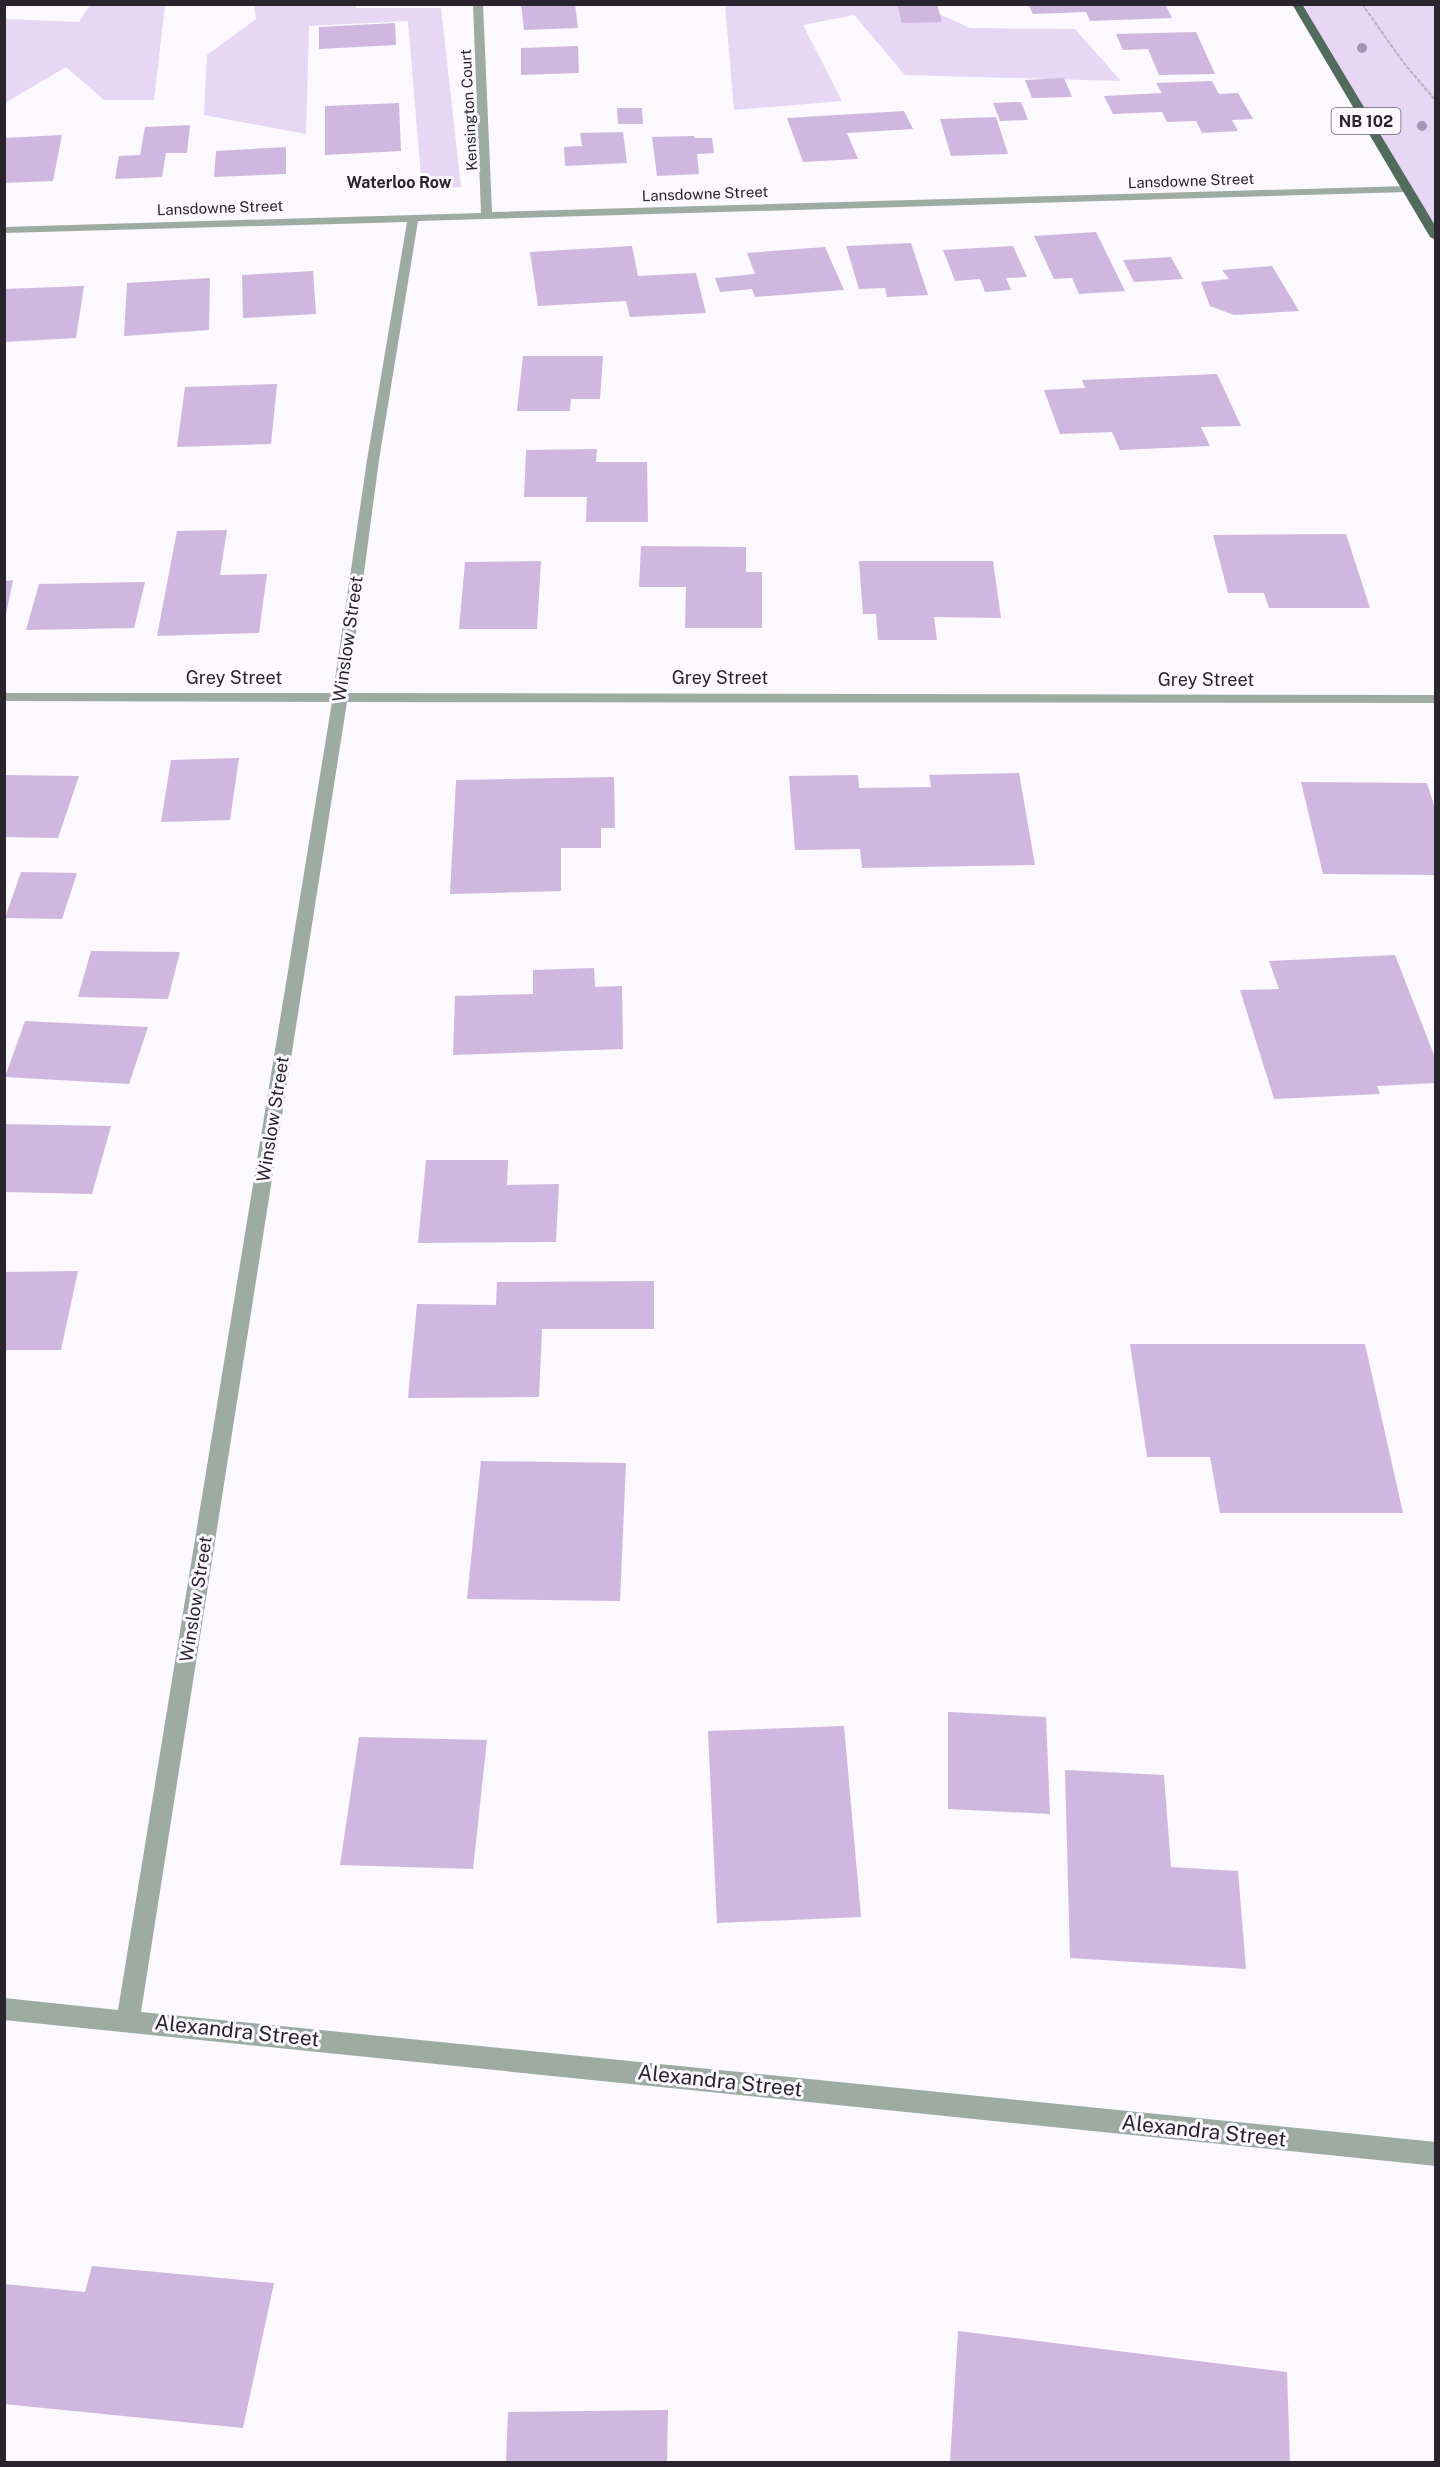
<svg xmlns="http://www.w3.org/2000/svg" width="1440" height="2467" viewBox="0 0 1440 2467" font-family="'Public Sans',sans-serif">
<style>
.green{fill:#e7d6f4}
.building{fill:#cfb7e0}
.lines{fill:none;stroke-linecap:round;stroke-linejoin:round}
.path{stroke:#b6b2b9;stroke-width:2;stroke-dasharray:4 1.5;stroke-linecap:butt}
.minor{fill:#9daba3;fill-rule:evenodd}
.major{fill:#516b5d;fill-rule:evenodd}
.tree{fill:#a894b5}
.labels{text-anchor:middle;stroke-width:6;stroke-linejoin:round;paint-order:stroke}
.far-street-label{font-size:15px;fill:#2a242f;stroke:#fbf8fe}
.shield{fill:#fbf8fe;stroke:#69646d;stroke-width:1.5}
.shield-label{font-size:16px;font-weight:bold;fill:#2a242f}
.far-neighbourhood-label{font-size:16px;font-weight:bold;fill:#2a242f;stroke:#fbf8fe}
.street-label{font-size:18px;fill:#2a242f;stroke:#fbf8fe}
.near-street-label{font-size:21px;fill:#2a242f;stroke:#fbf8fe}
</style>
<rect width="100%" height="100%" fill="#fbf8fe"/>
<path class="green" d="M90,5H165L154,100H104L66,67L5,103V19L79,22Z
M355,5L356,8H441L461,187L422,189L408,21L309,26L306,134L204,115L207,55L256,19L254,5Z
M725,5H919L970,28L1075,29L1121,81L905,75L854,15L803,25L842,101L734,110Z
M1297,5H1435V237Z"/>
<path class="building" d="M521,4H575L578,28L524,30Z
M897,4H937L942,22L902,23Z
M1028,4H1165L1172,18L1090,21L1086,12L1033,14Z
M395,23L396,45L319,49V27Z
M1196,32L1215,74L1159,75L1148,49L1123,50L1116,34Z
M578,46L579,73L521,75V48Z
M1064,78L1072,97L1032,98L1025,80Z
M1212,81L1219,94L1238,93L1253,119L1232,120L1238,131L1202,133L1196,121L1167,122L1162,112L1113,114L1104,96L1162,93L1156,83Z
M1021,102L1028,120L1000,121L993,103Z
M399,103L401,151L325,155V106Z
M617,108H642L643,124H618Z
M904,111L913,129L847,133L858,159L803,162L787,118Z
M996,117L1008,154L951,156L940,119Z
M190,125L187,153H166L162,177L115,179L119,156L140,155L145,127Z
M623,132L627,163L565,166L564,147L582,146L580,133Z
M62,135L53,181L4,183V138Z
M694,136V138H712L714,153L697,154L699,174L657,176L652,137Z
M286,147V174L214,177L216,151Z
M1096,232L1125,291L1079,294L1072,278L1054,279L1034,236Z
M911,243L928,295L887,297L885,288L859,289L846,246Z
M632,246L638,276L696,273L706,313L630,317L626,301L538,306L530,252Z
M1013,246L1027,277L1006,278L1011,290L985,292L980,279L955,281L943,250Z
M825,247L844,290L755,297L752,289L720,292L715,278L755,274L747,253Z
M1171,257L1183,279L1134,282L1123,260Z
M1272,266L1299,311L1234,315L1210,306L1201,282L1229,279L1222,270Z
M313,271L316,314L243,318L242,275Z
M210,278L209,330L124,336L127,283Z
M84,286L76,338L4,342V289Z
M523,356H603L600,399H571L570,411H517Z
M1217,374L1241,426L1201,427L1210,446L1120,450L1112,432L1060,434L1044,390L1085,388L1082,380Z
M277,384L271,444L177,447L185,387Z
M597,449L596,462H647L648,522H586L587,497H524L526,450Z
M227,530L220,575L267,574L259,633L157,636L177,531Z
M1346,534L1370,608H1269L1264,593H1228L1213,535Z
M641,546L746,547V572H762V628H685L686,587H639Z
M541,561L537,629H459L465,562Z
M859,561H993L1001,618L934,617L937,640H878L876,614H863Z
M13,580L6,615H4V581Z
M145,582L134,628L26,630L39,584Z
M239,758L230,820L161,822L171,760Z
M1019,773L1035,865L862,868L860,849L795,850L789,776L858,775L859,788L931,787L929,775Z
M4,775L79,776L58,838L4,837Z
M614,777L615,828H601V848H561V891L450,894L456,780Z
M1301,782L1427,783L1436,812V875L1323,874Z
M21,872L77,873L62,919L5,918Z
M91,951L180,952L168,999L78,997Z
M1395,955L1436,1060V1083L1377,1086L1380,1094L1274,1099L1240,990L1279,989L1269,961Z
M594,968L595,987L622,986L623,1049L453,1055L455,996L533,994V970Z
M25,1021L148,1027L129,1084L5,1077Z
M4,1124L111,1126L92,1194L4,1192Z
M426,1160H508L507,1185L559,1184L556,1242L418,1243Z
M78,1271L61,1350H4V1272Z
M654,1281V1329H542L539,1397L408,1398L417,1304L496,1305L497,1282Z
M1130,1344H1365L1403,1513H1220L1210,1457H1147Z
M481,1461L626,1463L620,1601L467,1599Z
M948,1712L1046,1717L1050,1814L948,1809Z
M844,1726L861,1917L717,1923L708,1731Z
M359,1737L487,1740L473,1869L340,1865Z
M1065,1770L1164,1775L1171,1867L1238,1871L1246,1969L1070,1958Z
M92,2266L274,2283L243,2428L4,2404V2284L85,2292Z
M958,2331L1287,2372L1290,2462H950Z
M668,2410L667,2462H506L508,2412Z"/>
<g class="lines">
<path class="path" d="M1362,4L1403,62L1436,101"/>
<path class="minor" d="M473,4H483L492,212L1407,186L1413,189L1407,192L418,221L379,460L348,693L1436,695V703L347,702L141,2012L1436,2142V2166L4,2020V1998L118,2010L332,702L4,701V693H333L367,460L407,222L4,233V227L481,213Z"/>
<path class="major" d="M1292,4H1302L1436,227V240L1430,237Z"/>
</g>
<g class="tree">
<circle cx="1362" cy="48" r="5"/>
<circle cx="1422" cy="126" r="5"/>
</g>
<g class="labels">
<g class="far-street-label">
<text transform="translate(469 110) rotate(-93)" y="5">Kensington Court</text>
<text transform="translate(1191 181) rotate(-2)" y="5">Lansdowne Street</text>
<text transform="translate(705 194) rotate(-2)" y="5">Lansdowne Street</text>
<text transform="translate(220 208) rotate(-2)" y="5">Lansdowne Street</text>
</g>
<rect class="shield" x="1331.5" y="108" width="69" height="26" rx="4.5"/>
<g class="shield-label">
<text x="1366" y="127">NB 102</text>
</g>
<g class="far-neighbourhood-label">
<text x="399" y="188">Waterloo Row</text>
</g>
<g class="street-label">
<text transform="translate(348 639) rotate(-82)" y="6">Winslow Street</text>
<text x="234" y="684">Grey Street</text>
<text x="720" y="684">Grey Street</text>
<text x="1206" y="686">Grey Street</text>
<text transform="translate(273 1119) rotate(-81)" y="6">Winslow Street</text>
<text transform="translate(196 1599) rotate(-81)" y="6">Winslow Street</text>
</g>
<g class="near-street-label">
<text transform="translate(237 2031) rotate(6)" y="7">Alexandra Street</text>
<text transform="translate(720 2081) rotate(6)" y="7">Alexandra Street</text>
<text transform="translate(1204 2131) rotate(6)" y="7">Alexandra Street</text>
</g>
</g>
<rect width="1440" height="2467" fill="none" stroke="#2a242f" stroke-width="12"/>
</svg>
